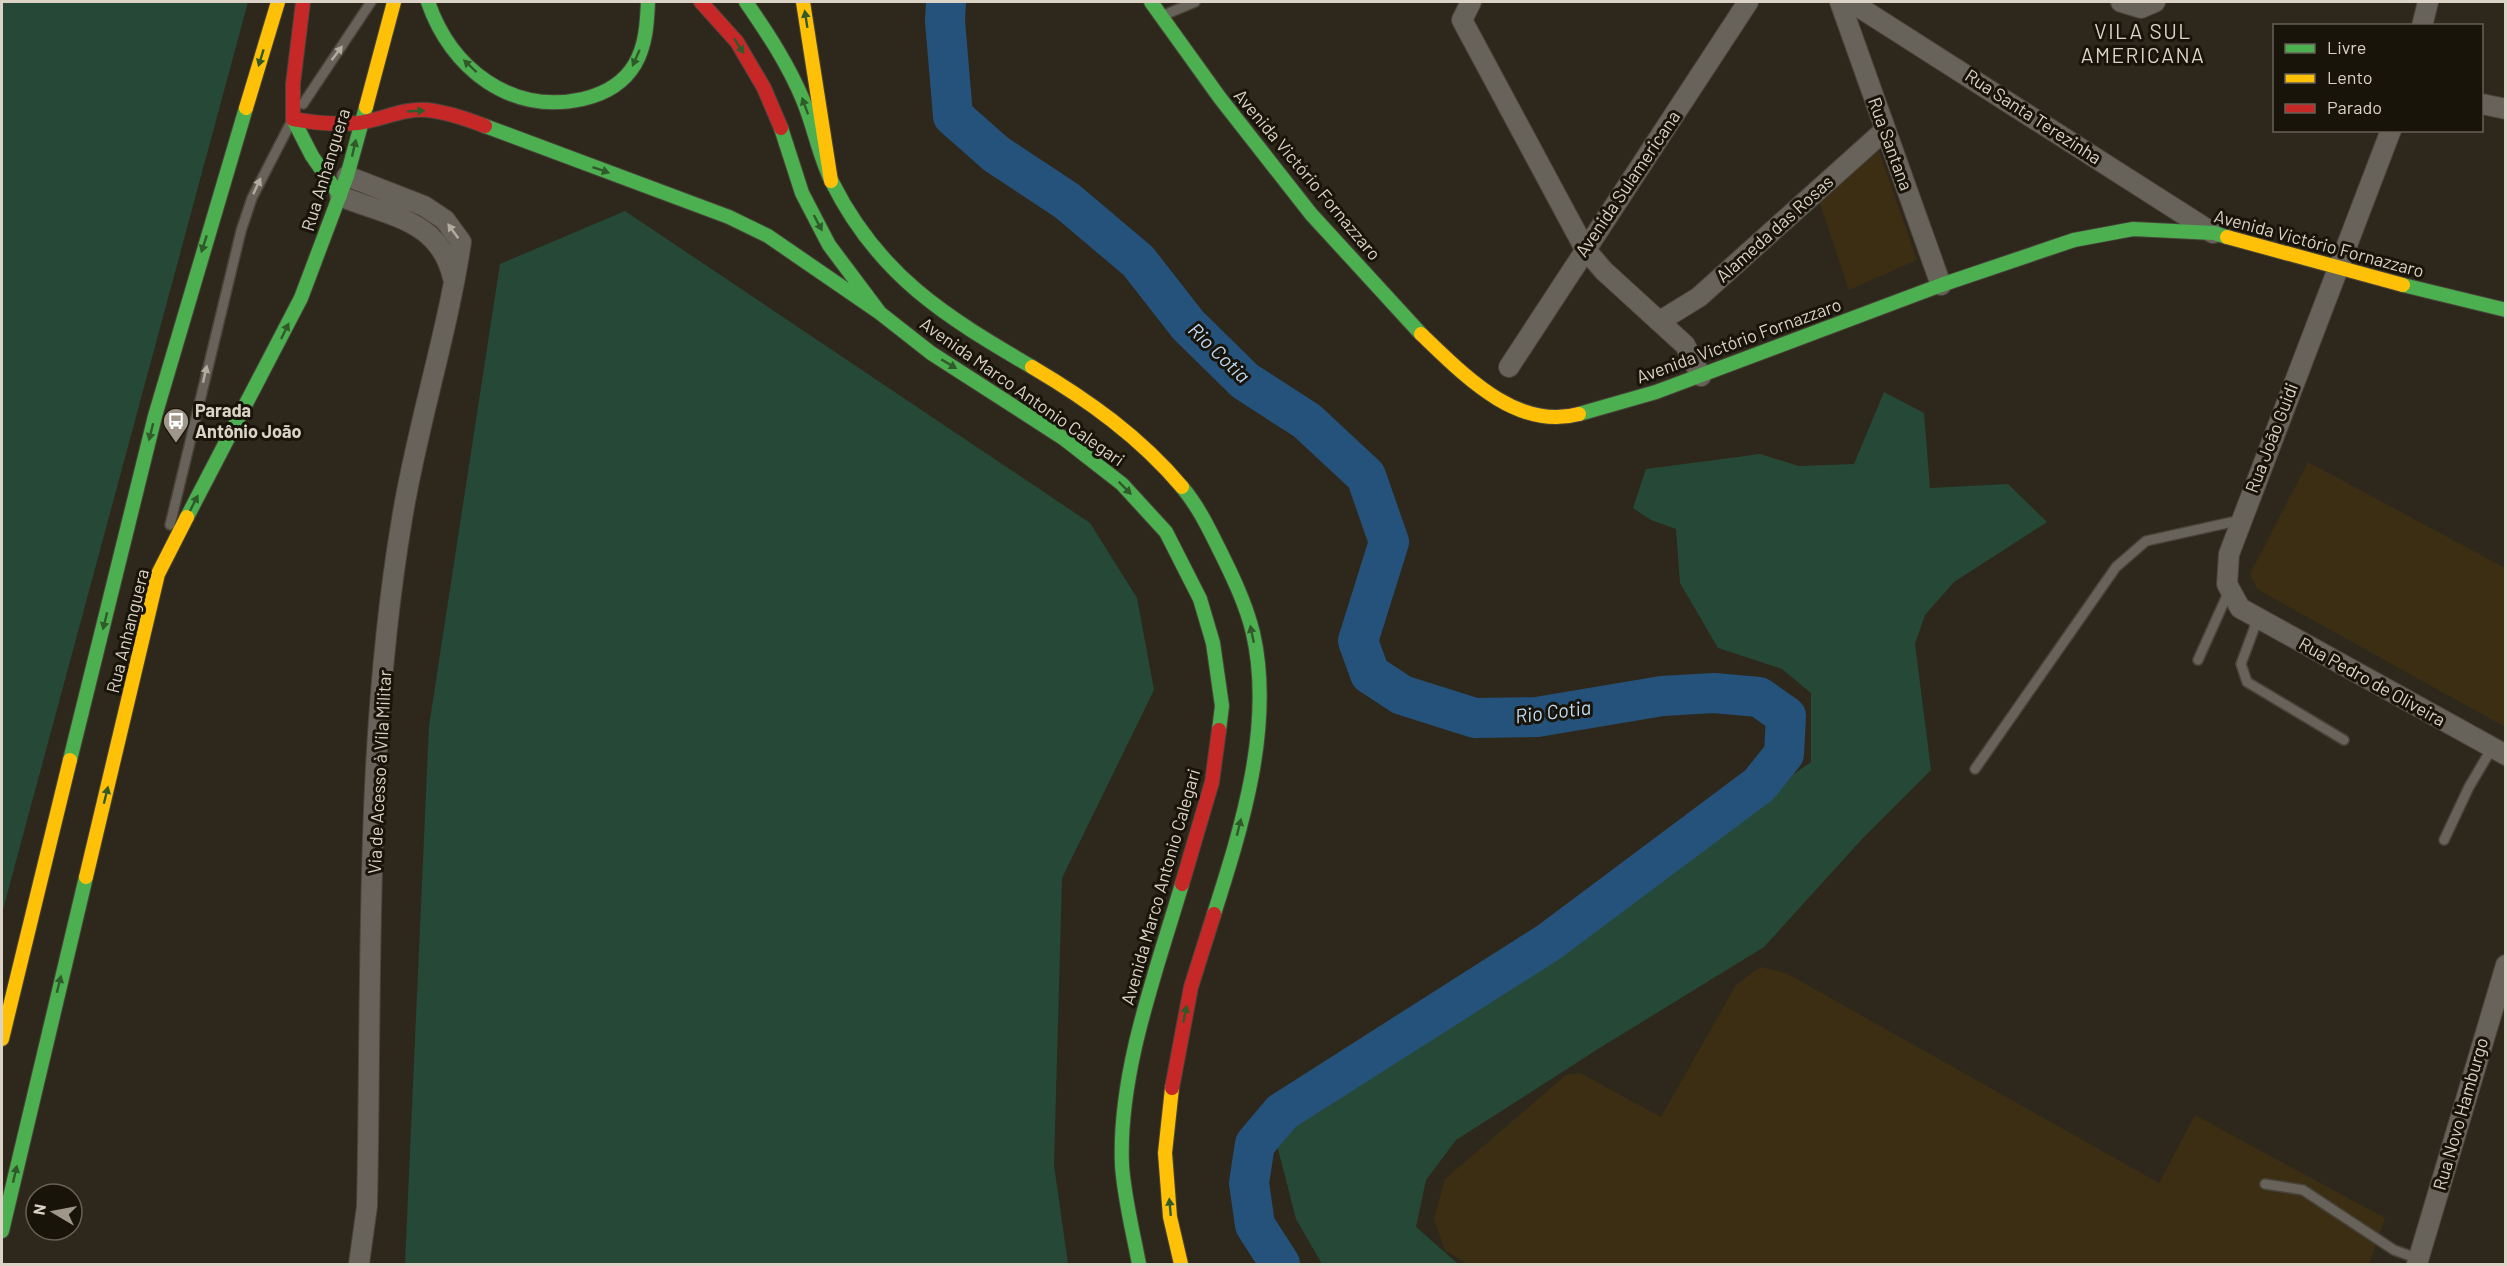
<svg xmlns="http://www.w3.org/2000/svg" width="2507" height="1266" viewBox="0 0 2507 1266" font-family="Barlow,sans-serif">
<style>
.built{fill:#3b2e13}
.green{fill:#254936}
.lines{fill:none;stroke-linecap:round;stroke-linejoin:round}
.river{stroke:#25527a;stroke-width:40}
.lane-casing{stroke:#49433a;stroke-width:12}
.street-casing{stroke:#49433a;stroke-width:22}
.fast-casing{stroke:#49433a;stroke-width:16}
.slow-casing{stroke:#49433a;stroke-width:16}
.jam-casing{stroke:#49433a;stroke-width:16}
.lane{stroke:#68635a;stroke-width:9}
.street{stroke:#68635a;stroke-width:20}
.fast{stroke:#4caf50;stroke-width:14}
.slow{stroke:#ffc107;stroke-width:14}
.jam{stroke:#c62828;stroke-width:14}
.oneway{fill:#305a2a}
.oneway2{fill:#b2aca0}
.labels{text-anchor:middle;stroke-width:6;stroke-linejoin:round;paint-order:stroke}
.street-label{font-size:18px;fill:#dad3c6;stroke:#19140a}
.poi-label{font-size:18px;font-weight:bold;fill:#dad3c6;stroke:#19140a;text-anchor:start}
.water-label{font-size:20px;font-style:italic;fill:#bedaf5;stroke:#19140a}
.quarter-label{font-size:21px;letter-spacing:1.5px;fill:#dad3c6;stroke:#19140a}
</style>
<rect width="100%" height="100%" fill="#2e281c"/>
<path class="built" d="M1879,151L1917,260L1849,290L1819,201Z
M2308,462L2505,568V727L2257,589L2250,574Z
M1760,967L1786,973L2159,1183L2195,1115L2385,1218L2369,1264H1467L1445,1250L1434,1219L1445,1179L1566,1075L1580,1073L1661,1117L1736,985Z"/>
<path class="green" d="M2,2H248L2,913Z
M625,211L1090,523L1137,598L1154,690L1062,878L1054,1165L1068,1264H405L429,726L500,264Z
M1884,392L1924,413L1930,488L2008,484L2047,522L1954,582L1925,615L1915,644L1931,770L1863,838L1764,947L1598,1049L1456,1140L1426,1180L1416,1227L1458,1264H1322L1296,1219L1275,1137L1811,762V693L1782,669L1718,648L1680,583L1676,529L1651,520L1633,508L1646,469L1760,454L1799,466L1854,464Z"/>
<g class="lines">
<path class="river" d="M946,2L945,21L953,116L996,154L1067,201L1138,261L1188,325L1245,381L1307,421L1366,476L1389,542L1358,641L1370,674L1402,695L1475,718L1537,717L1662,696L1714,693L1759,697L1786,716L1784,754L1759,785L1549,942L1282,1112L1255,1144L1249,1183L1255,1225L1280,1264"/>
<g class="lane-casing">
<path id="lane" d="M1164,15L1195,2
M303,104L371,2
M170,525L241,231L252,198L289,126
M2258,618L2241,664L2247,682L2344,740
M2198,660L2229,591
M1975,769L2116,567L2146,541L2241,520
M2444,840L2469,787L2492,748
M2265,1184L2303,1190L2394,1250L2419,1259"/>
</g>
<g class="street-casing">
<path id="street" d="M1471,2L1462,20L1585,249L1604,271L1685,345L1701,376
M1840,2L1941,285
M1851,2L2213,233
M2121,2L2141,8L2155,2
M2422,26L2428,2
M2482,104L2506,109
M2391,130L2229,554L2227,584L2240,608L2506,755
M347,176L424,206L445,220L461,242C447,336 417,426 402,519C364,744 372,979 367,1206L359,1264
M340,196C388,216 440,219 453,278
M1660,321L1699,297L1885,130
M1509,367L1748,2
M2417,1264L2506,965"/>
</g>
<g class="fast-casing">
<path id="fast" d="M428,2C451,69 511,115 583,99C604,94 624,83 635,64C646,45 647,23 648,2
M746,2C768,34 788,64 803,100C814,126 819,156 832,182C879,276 945,316 1032,367
M1151,2L1220,98L1311,214L1421,334
M293,119L312,156L340,196
M485,126L729,217L768,236L880,313
M781,128L802,193L829,245L880,313L931,353L1063,438L1122,484L1166,532L1200,599L1213,643L1222,706L1219,730
M2403,285L2506,310
M1579,414L1656,392L1941,285L2074,240L2133,229L2214,233L2227,237
M1182,487C1198,506 1208,527 1219,549C1232,575 1246,604 1253,633C1274,725 1242,826 1214,914
M187,517L301,298L347,176L366,107
M70,760L155,416L246,108
M2,1231L86,877
M1139,1264C1133,1232 1124,1197 1122,1165C1118,1073 1156,972 1182,884"/>
</g>
<g class="slow-casing">
<path id="slow" d="M803,2L831,181
M366,107L394,2
M246,108L278,2
M2227,237L2403,285
M1421,334C1463,374 1516,431 1579,414
M1032,367C1088,400 1140,437 1182,487
M86,877L158,574L187,517
M2,1039L70,760
M1172,1088L1165,1153L1170,1217L1181,1264"/>
</g>
<g class="jam-casing">
<path id="jam" d="M303,2L293,84V119C315,123 336,125 358,123C382,120 402,108 427,110C447,112 467,119 485,126
M701,2L737,42L764,88L781,128
M1182,884L1212,782L1219,730
M1172,1088L1191,987L1214,914"/>
</g>
<use href="#lane" class="lane"/>
<use href="#street" class="street"/>
<use href="#fast" class="fast"/>
<use href="#slow" class="slow"/>
<use href="#jam" class="jam"/>
</g>
<defs><path id="oneway-solid" d="M-6-.8H1V-3.2L6.5 0L1 3.2V.8H-6Z" transform="scale(1.5)"/></defs>
<g class="oneway">
<use href="#oneway-solid" transform="translate(806 19) rotate(-99)"/>
<use href="#oneway-solid" transform="translate(739 46) rotate(57)"/>
<use href="#oneway-solid" transform="translate(261 58) rotate(107)"/>
<use href="#oneway-solid" transform="translate(636 58) rotate(114)"/>
<use href="#oneway-solid" transform="translate(470 66) rotate(-137)"/>
<use href="#oneway-solid" transform="translate(805 106) rotate(-110)"/>
<use href="#oneway-solid" transform="translate(416 111) rotate(-3)"/>
<use href="#oneway-solid" transform="translate(354 148) rotate(-77)"/>
<use href="#oneway-solid" transform="translate(601 170) rotate(19)"/>
<use href="#oneway-solid" transform="translate(818 223) rotate(62)"/>
<use href="#oneway-solid" transform="translate(204 244) rotate(108)"/>
<use href="#oneway-solid" transform="translate(285 331) rotate(-64)"/>
<use href="#oneway-solid" transform="translate(949 364) rotate(31)"/>
<use href="#oneway-solid" transform="translate(151 432) rotate(104)"/>
<use href="#oneway-solid" transform="translate(1125 488) rotate(45)"/>
<use href="#oneway-solid" transform="translate(194 503) rotate(-63)"/>
<use href="#oneway-solid" transform="translate(105 621) rotate(104)"/>
<use href="#oneway-solid" transform="translate(1252 634) rotate(-102)"/>
<use href="#oneway-solid" transform="translate(106 795) rotate(-76)"/>
<use href="#oneway-solid" transform="translate(1239 827) rotate(-76)"/>
<use href="#oneway-solid" transform="translate(59 984) rotate(-76)"/>
<use href="#oneway-solid" transform="translate(1185 1014) rotate(-78)"/>
<use href="#oneway-solid" transform="translate(15 1174) rotate(-77)"/>
<use href="#oneway-solid" transform="translate(1170 1207) rotate(-95)"/>
</g>
<g class="oneway2">
<use href="#oneway-solid" transform="translate(337 53) rotate(-53)"/>
<use href="#oneway-solid" transform="translate(257 186) rotate(-65)"/>
<use href="#oneway-solid" transform="translate(453 231) rotate(-126)"/>
<use href="#oneway-solid" transform="translate(205 374) rotate(-77)"/>
</g>
<defs>
<g id="bus-pin" transform="scale(1.35)"><path d="M0 17L-7.5 6A9.5 9.5 0 1 1 7.5 6Z" fill="#9e978a" stroke="#19140a"/><path d="M-5-6H5V4H4V6H2V4H-2V6H-4V4H-5ZM-3.5-4V0h7V-4ZM-3.5 1.2v1.5H-2V1.2ZM2 1.2v1.5H3.5V1.2Z" fill="#fff"/></g>
</defs>
<g fill-rule="evenodd">
<use href="#bus-pin" x="176" y="421"/>
</g>
<g class="labels">
<g class="street-label">
<text transform="translate(2033 117) rotate(33)" y="6">Rua Santa Terezinha</text>
<text transform="translate(1890 144) rotate(70)" y="6">Rua Santana</text>
<text transform="translate(326 170) rotate(-73)" y="6">Rua Anhanguera</text>
<text transform="translate(1307 175) rotate(50)" y="6">Avenida Victório Fornazzaro</text>
<text transform="translate(1628 184) rotate(-56)" y="6">Avenida Sulamericana</text>
<text transform="translate(1775 229) rotate(-42)" y="6">Alameda das Rosas</text>
<text transform="translate(2319 244) rotate(15)" y="6">Avenida Victório Fornazzaro</text>
<text transform="translate(1739 341) rotate(-20)" y="6">Avenida Victório Fornazzaro</text>
<text transform="translate(1022 392) rotate(35)" y="6">Avenida Marco Antonio Calegari</text>
<text transform="translate(2272 438) rotate(-69)" y="6">Rua João Guidi</text>
<text transform="translate(128 631) rotate(-76)" y="6">Rua Anhanguera</text>
<text transform="translate(2372 682) rotate(29)" y="6">Rua Pedro de Oliveira</text>
<text transform="translate(380 772) rotate(-87)" y="6">Via de Acesso à Vila Militar</text>
<text transform="translate(1161 887) rotate(-74)" y="6">Avenida Marco Antonio Calegari</text>
<text transform="translate(2461 1114) rotate(-74)" y="6">Rua Novo Hamburgo</text>
</g>
<g class="poi-label">
<text x="195" y="417">Parada<tspan x="195" dy="21">Antônio João</tspan></text>
</g>
<g class="water-label">
<text transform="translate(1219 353) rotate(44)" y="7">Rio Cotia</text>
<text transform="translate(1553 712) rotate(-7)" y="7">Rio Cotia</text>
</g>
<g class="quarter-label">
<text x="2143" y="39">VILA SUL<tspan x="2143" dy="24">AMERICANA</tspan></text>
</g>
</g>
<rect width="2507" height="1266" fill="none" stroke="#dad3c6" stroke-width="6"/>
<rect x="2273" y="24" width="210" height="108" fill="#19140a" stroke="#666055" stroke-width="1.5"/>
<rect x="2285" y="44" width="30" height="9" fill="#4caf50" stroke="#666055" stroke-width="1.5"/>
<text x="2327" y="54" font-size="18" fill="#dad3c6">Livre</text>
<rect x="2285" y="74" width="30" height="9" fill="#ffc107" stroke="#666055" stroke-width="1.5"/>
<text x="2327" y="84" font-size="18" fill="#dad3c6">Lento</text>
<rect x="2285" y="104" width="30" height="9" fill="#c62828" stroke="#666055" stroke-width="1.5"/>
<text x="2327" y="114" font-size="18" fill="#dad3c6">Parado</text>
<g transform="translate(54 1212) rotate(280)"><circle r="28" fill="#19140a" stroke="#666055" stroke-width="1.5"/>
<path d="M0-4.5L10 22L0 15L-10 22Z" fill="#9e978a"/>
<text y="-9" font-size="16" font-weight="bold" text-anchor="middle" fill="#dad3c6">N</text>
</g>
</svg>
